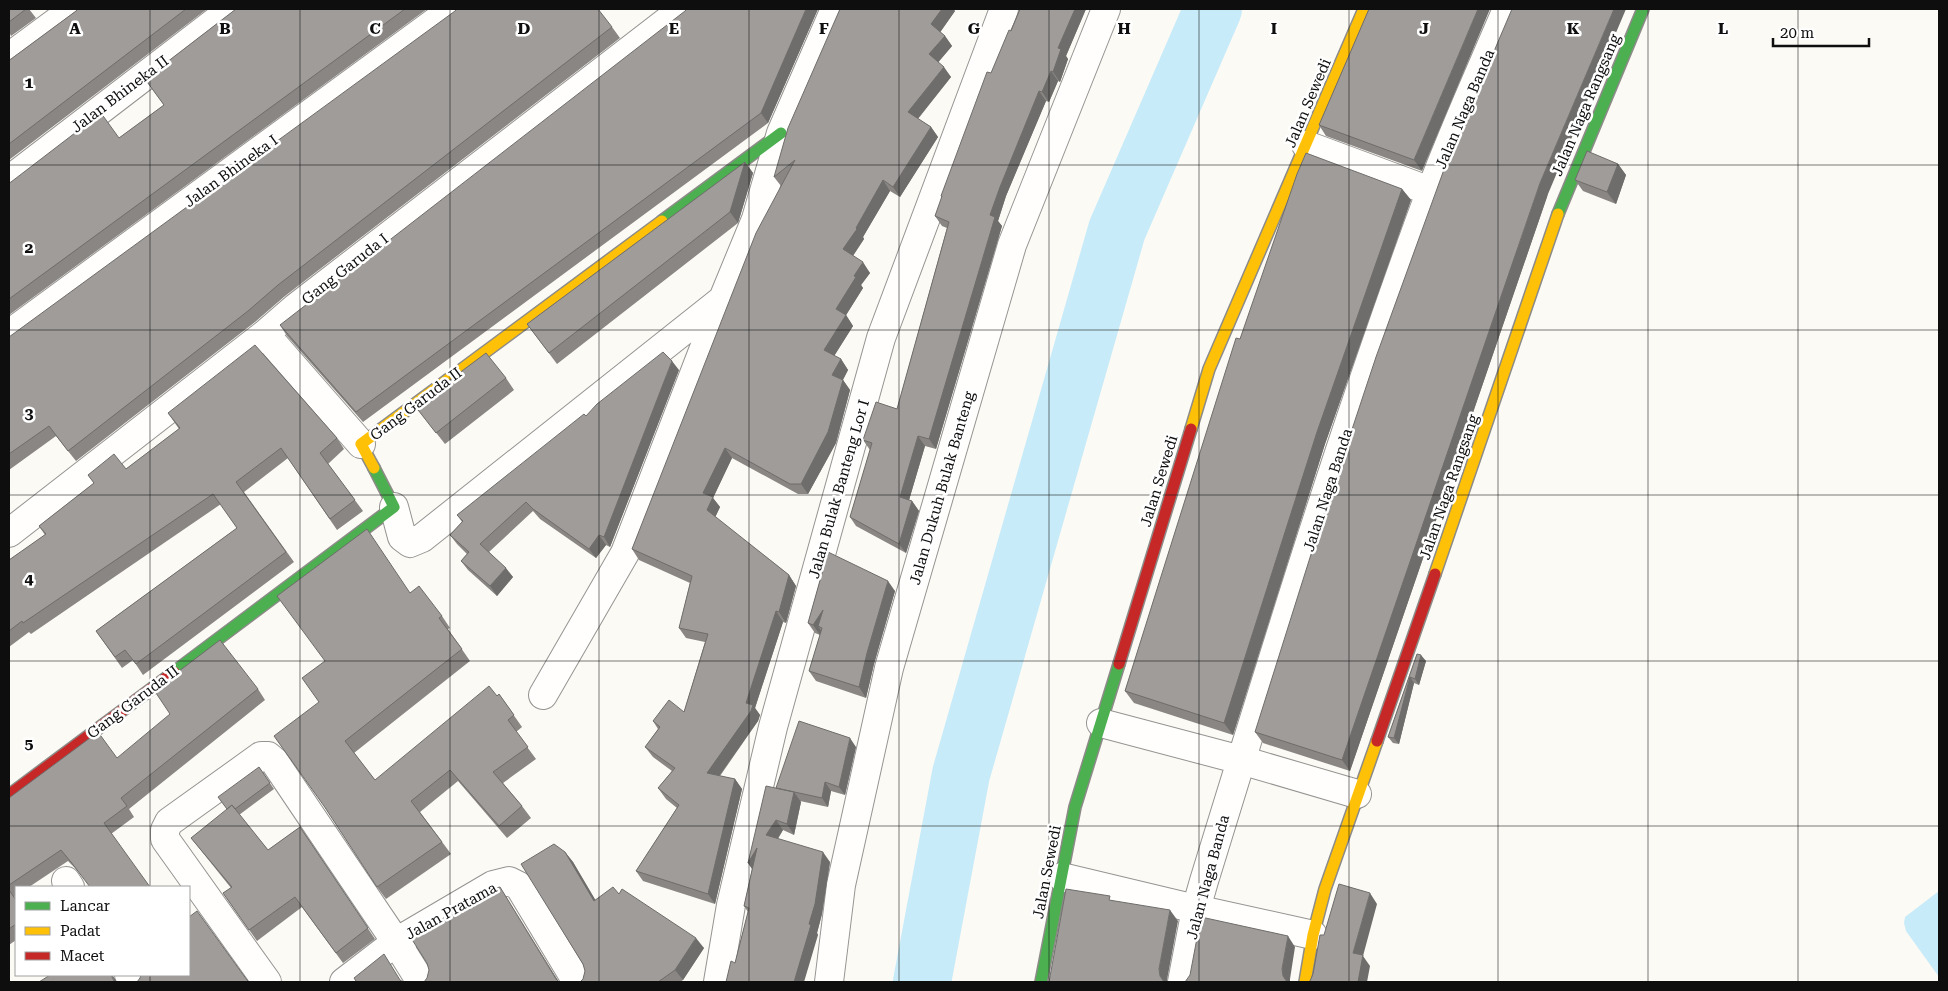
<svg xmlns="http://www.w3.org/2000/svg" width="1948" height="991" viewBox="0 0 1948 991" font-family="'Roboto Serif',serif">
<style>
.water{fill:#c7ebf9}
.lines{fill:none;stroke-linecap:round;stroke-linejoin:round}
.river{stroke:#c7ebf9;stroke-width:58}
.street-casing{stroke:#959492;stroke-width:30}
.fast-casing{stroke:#8c8b88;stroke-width:14}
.slow-casing{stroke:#8c8b88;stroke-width:14}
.jam-casing{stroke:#8c8b88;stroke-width:14}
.street{stroke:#fffefd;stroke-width:28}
.fast{stroke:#4caf50;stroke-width:11}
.slow{stroke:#ffc107;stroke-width:11}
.jam{stroke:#c62828;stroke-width:11}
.wall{fill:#898684}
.shaded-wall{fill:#6f6d6b}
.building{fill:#9f9c99;stroke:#6f6d6b}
.grid{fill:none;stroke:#0e0e0e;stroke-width:1;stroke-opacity:0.55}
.labels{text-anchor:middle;stroke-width:5;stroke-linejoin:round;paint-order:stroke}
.street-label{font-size:15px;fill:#0e0e0e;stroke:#fff}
.grid-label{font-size:16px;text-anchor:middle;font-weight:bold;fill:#0e0e0e;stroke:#fff;stroke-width:5;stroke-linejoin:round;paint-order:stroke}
</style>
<rect width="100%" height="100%" fill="#fcfaf4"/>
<path class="water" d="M1939,891V977L1906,931L1904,923L1905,917Z"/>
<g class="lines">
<path class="river" d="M922,982L961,774L1117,230L1213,9"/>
<g class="street-casing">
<path id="street" d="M9,57L74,9
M1306,145L1430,191
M9,180L232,9
M9,334L453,9
M265,334L361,444
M394,507L402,537L410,543L422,538L722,300
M9,533L265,334L295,308L683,9
M543,695L625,553L723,299L756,219L781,133L835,9
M1101,723L1241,760L1357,794
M1062,877L1196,909L1313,935
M66,881L70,887
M129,975L134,982
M267,982L165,839V830L169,822L261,756H268L274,761L396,942L421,982
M344,982L396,942L493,885L509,881L519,886L577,982
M718,982L731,905L773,727L881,338L1004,9
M829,982L841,885L889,668L1012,245L1106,9
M1182,982L1196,909L1204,881C1275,650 1346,419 1430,193C1453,131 1481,70 1507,9"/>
</g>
<g class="fast-casing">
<path id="fast" d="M1558,214L1643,9
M662,221L781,133
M174,672L394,507L374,468
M1041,982L1075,807L1119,664"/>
</g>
<g class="slow-casing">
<path id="slow" d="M1191,429L1209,369L1364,9
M374,468L361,444L662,221
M1435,574L1558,214
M1305,982L1313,935L1325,889L1377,741"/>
</g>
<g class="jam-casing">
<path id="jam" d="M1119,664L1191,429
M1377,741L1435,574
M9,795L174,672"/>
</g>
<use href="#street" class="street"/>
<use href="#fast" class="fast"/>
<use href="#slow" class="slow"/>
<use href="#jam" class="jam"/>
</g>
<path class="wall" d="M9,9H29L36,18L11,36L9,32Z
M78,9H207L9,160V60L11,59L76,11Z
M236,9H427L9,315V183L119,138L164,105L145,79Z
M818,9L768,123L363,422L287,336L280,325Z
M840,9H953L955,11L940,32L945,36L952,46L938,62L951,77L918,119L931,127L938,137L900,197L890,191L863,237L864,239L853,256L870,273L861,285L863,288L846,315L853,326L834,356L841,359L848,370L843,380L850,390L836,443L808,494H798L732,458L713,498L720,507L715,517L789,575L796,586L786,623L783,622L755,708L760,715L758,721L720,776L735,779L742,789L715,904L643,881L636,871L677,808L666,799L658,788L672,771L653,757L645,747L658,729L653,721L684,712L705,642L686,638L679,628L690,583L639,560L632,549L781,186L774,177Z
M1020,9H1086L1066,56L1068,59L1060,82L1058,81L1049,102L1046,101L1006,196L998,221L1002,226L936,449L925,446L909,500L912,501L919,511L906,553L856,526L850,517L870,450L863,440L897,409L947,228L942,226L935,216L942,198L941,196L991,73Z
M1369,9L1422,171L1326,136L1319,125Z
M612,27L620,38L285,296L255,322L76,461L56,436L9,470V337Z
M745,162L753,173L738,223L557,364L527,324Z
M1618,164L1626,175L1616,204L1583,191L1575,180Z
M1402,189L1411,200L1325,444L1233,735L1134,703L1125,691L1240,339Z
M1548,194L1350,771L1263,743L1255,732Z
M679,370L610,547L606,545L596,558L540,519L533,511L489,552L513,577L497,596L468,570L461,561L467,554L457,544L450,535L462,522L457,515L586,416Z
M506,378L514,390L445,444L415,406Z
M168,413L337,438L344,449L328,464L363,511L337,530L288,458L244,492L294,562L143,675L133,660L122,668L96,631L237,528L221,504L31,634L29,632L9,647V560L45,535L39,526L94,483L88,475L126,469L179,429Z
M828,552L895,591L874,664L866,698L816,681L809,671L820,635L815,633L808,623Z
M410,592L442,616L450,628L448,629L470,661L354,753L375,780L499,694L522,727L516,732L536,759L503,783L522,806L531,818L507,838L458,781L420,812L451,854L386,899L377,887L319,702Z
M1417,654L1426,661L1419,685L1414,683L1399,744L1393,743L1388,737Z
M258,689L265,700L129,809L134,817L111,834L79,872L68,861L29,887H16V896L14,897L16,900V940L9,945V798L117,758Z
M856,747L845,795L831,791L828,807L800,801L801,802L794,835L783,830L778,839L830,862L822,914L817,933L818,935L735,963L748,912L744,906L752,869L748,863L776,788Z
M259,767L274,789L239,815L268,850L300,827L375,939L343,963L302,907L257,941L223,893L231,888L191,838L227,810Z
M565,852L573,862L595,900L619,894L704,948L683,980L680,982H580L583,979L585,971Z"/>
<path class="shaded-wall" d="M806,9H818L768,123L761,113Z
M942,9H953L955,11L939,34L931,24Z
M1075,9H1086L1066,56L1068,59L1060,82L1053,72L1058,48Z
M1478,9H1490L1422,171L1414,160Z
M1614,9H1626L1548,194L1350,771L1342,760L1540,183Z
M945,36L952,46L936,65L929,54Z
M944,67L951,77L915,122L908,112Z
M1051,71L1058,81L1049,102L1042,92Z
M1039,91L1046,101L1006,196L998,221L1002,226L936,449L929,439L990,215L1000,187Z
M931,127L938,137L900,197L893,187Z
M745,162L753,173L738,223L730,212Z
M1618,164L1626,175L1616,204L1607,192Z
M883,180L890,191L863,237L864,239L850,260L843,249Z
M1402,189L1411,200L1325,444L1233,735L1224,723L1317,432Z
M863,262L870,273L861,285L863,288L843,320L836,309L854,276Z
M846,315L853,326L831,361L824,350Z
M841,359L848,370L840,385L832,375Z
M672,361L679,370L610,547L604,537Z
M843,380L850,390L836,443L808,494L801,484Z
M918,436L925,446L907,507L900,497Z
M725,448L732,458L713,498L720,507L714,520L707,510L703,493Z
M912,501L919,511L906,553L899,544Z
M599,535L606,545L596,558L589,549Z
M506,568L513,577L497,596L490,586Z
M789,575L796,586L786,623L779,612Z
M888,581L895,591L874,664L866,698L859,687L867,653Z
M823,610L822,628L818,626L822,632L820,635L813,625Z
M776,611L783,622L755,708L760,715L758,721L714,783L707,773L746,703Z
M1421,655L1426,661L1419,685L1415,679Z
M1410,677L1414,683L1399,744L1394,738Z
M850,738L856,747L845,795L839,787Z
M735,779L742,789L715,904L708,894Z
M825,782L831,791L828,807L822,798Z
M794,792L801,802L794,835L787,824Z
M776,820L783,830L773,845L766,835Z
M757,848L755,873L748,863Z
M565,852L573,862L602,911L594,901Z
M823,852L830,862L822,914L817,933L818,935L804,982H794L809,924Z
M500,887L507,898L559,982H558Z
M1370,893L1377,904L1363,956L1370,966L1367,982H1358L1353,953Z
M1170,910L1178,921L1167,980V982H1164L1160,976L1159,969Z
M1288,936L1295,947L1290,979V982H1287L1283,976L1282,969Z
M696,938L704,948L683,980L675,970Z
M111,975H114L113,976L117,982H115Z"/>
<path class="building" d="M9,9H26L9,22Z
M78,9H186L9,144V60L11,59L76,11Z
M236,9H405L9,299V183L11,182L101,113L119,138L164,105L145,79Z
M457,9H598L612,27L278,285L248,311L68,451L49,426L9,454V337L455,11Z
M687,9H806L761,113L356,412L280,325L685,11Z
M840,9H942L931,24L945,36L929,54L944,67L908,112L931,127L893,187L883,180L856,228L857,229L843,249L863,262L854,276L856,277L836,309L846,315L824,350L841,359L832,375L843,380L828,432L801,484H790L725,448L703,493L713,497L707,510L789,575L779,612L776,611L746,703L753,705L751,711L707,773L735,779L708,894L636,871L679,805L658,788L675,768L645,747L660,727L653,721L669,700L684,712L708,634L679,628L692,576L632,549L756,233L795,160L774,177L788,128Z
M1020,9H1075L1058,48L1061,49L1053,72L1051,71L1042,92L1039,91L1000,187L990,215L995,217L929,439L918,436L900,497L912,501L899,544L850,517L872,443L863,440L876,402L897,409L949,222L935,216L942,196H941L987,72L991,73L1009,30L1011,31Z
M1369,9H1478L1414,160L1319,125Z
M1512,9H1614L1540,183L1342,760L1255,732L1319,529L1376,357L1446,164Z
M1587,151L1618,164L1607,192L1575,180Z
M1306,153L1402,189L1317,432L1224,723L1125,691L1236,338L1240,339L1297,174Z
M745,162L730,212L549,353L527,324Z
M255,345L337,438L320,453L355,500L330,519L281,448L236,482L286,552L136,664L125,650L115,657L96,631L237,528L213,494L23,623L22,621L9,631V560L46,534L39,526L94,483L88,475L114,454L126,469L180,428L168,413Z
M663,352L672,361L604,537L599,535L589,549L533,509L526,502L480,544L506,568L490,586L461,561L469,552L450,535L463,521L457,515L584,414L586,416L597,404Z
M486,353L506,378L436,433L415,406Z
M367,529L410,593L419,586L442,616L439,618L462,649L345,741L375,780L489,686L497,696L499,694L514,715L508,720L528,747L493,772L522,806L499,826L450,770L411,801L442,842L377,887L324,806L274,736L319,702L302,678L325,661L277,596Z
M828,552L888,581L867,653L859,687L809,671L822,628L818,626L823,610L813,625L808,623Z
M220,640L258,689L121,798L127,806L104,823L150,887H90L71,862L61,850L9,885V798L98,732L117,758L170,714L154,690Z
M1417,654L1421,655L1415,679L1410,677L1394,738L1388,737Z
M799,721L850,738L839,787L825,782L822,798L776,788Z
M259,767L270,783L235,809L232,805L227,809L218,797Z
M766,786L794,792L787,824L776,820L766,835L823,852L815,904L809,924L811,925L794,982H726L731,961L735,963L749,908L744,906L757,848L748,863Z
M232,805L268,850L300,827L368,928L336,953L295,897L249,930L223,893L232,887L191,838Z
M554,844L565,852L594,901L613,887L619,894L622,889L696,938L675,970L658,982H580L583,979L585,971L583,964L521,864Z
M1339,884L1370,893L1353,953L1363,955L1358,982H1308L1310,981L1313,974L1320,935H1324Z
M500,887L556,979L559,982H432L431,981L429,982H424L427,978L429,970L427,963L411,938L491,889Z
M1066,889L1110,896L1109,900L1170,910L1159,969L1160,976L1164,982H1049Z
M9,890L16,900V924L9,929Z
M197,911L247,980L249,982H137L140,978L141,975H189V917Z
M1201,917L1288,936L1282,969L1283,976L1287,982H1185L1190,975Z
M384,954L400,980L403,982H354L356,981L354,978Z
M50,975H111L114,981L116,982H39Z"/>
<path class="grid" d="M150,9V887M300,9V982M450,9V982M599,9V982M749,9V982M899,9V982M1049,9V982M1199,9V982M1349,9V982M1498,9V982M1648,9V982M1798,9V982M9,165H1939M9,330H1939M9,495H1939M9,661H1939M9,826H1939M150,975V982"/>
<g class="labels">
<g class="street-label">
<text transform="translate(120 94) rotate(-37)" y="5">Jalan Bhineka II</text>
<text transform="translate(1308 103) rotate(-67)" y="5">Jalan Sewedi</text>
<text transform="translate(1586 105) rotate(-67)" y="5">Jalan Naga Rangsang</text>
<text transform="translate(1465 109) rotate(-67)" y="5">Jalan Naga Banda</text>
<text transform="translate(231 171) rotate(-36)" y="5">Jalan Bhineka I</text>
<text transform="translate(345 269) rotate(-38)" y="5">Gang Garuda I</text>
<text transform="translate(416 404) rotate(-37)" y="5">Gang Garuda II</text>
<text transform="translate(1159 481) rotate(-73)" y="5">Jalan Sewedi</text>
<text transform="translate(1449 487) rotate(-71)" y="5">Jalan Naga Rangsang</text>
<text transform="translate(942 488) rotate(-74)" y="5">Jalan Dukuh Bulak Banteng</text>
<text transform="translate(839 489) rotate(-74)" y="5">Jalan Bulak Banteng Lor I</text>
<text transform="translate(1328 490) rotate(-72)" y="5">Jalan Naga Banda</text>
<text transform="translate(133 702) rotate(-37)" y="5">Gang Garuda II</text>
<text transform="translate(1047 872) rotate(-79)" y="5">Jalan Sewedi</text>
<text transform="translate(1208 877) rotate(-75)" y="5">Jalan Naga Banda</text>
<text transform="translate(451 911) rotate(-29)" y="5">Jalan Pratama</text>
</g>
</g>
<g class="grid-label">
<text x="75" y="34">A</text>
<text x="225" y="34">B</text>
<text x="375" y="34">C</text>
<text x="524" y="34">D</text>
<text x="674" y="34">E</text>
<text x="824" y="34">F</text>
<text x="974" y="34">G</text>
<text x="1124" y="34">H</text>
<text x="1274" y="34">I</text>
<text x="1424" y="34">J</text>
<text x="1573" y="34">K</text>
<text x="1723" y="34">L</text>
<text x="29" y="88">1</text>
<text x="29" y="253">2</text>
<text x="29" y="419">3</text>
<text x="29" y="584">4</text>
<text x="29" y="749">5</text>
</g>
<rect width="1948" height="991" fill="none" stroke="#0e0e0e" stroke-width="20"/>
<rect x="15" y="886" width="175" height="90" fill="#ffffff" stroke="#9f9f9f"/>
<rect x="25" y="902" width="25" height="8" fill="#4caf50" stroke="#9f9f9f"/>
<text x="60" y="911" font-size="15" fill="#0e0e0e">Lancar</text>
<rect x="25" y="927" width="25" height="8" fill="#ffc107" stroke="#9f9f9f"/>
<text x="60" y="936" font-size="15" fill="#0e0e0e">Padat</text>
<rect x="25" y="952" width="25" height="8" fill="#c62828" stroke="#9f9f9f"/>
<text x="60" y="961" font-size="15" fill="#0e0e0e">Macet</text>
<path d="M1773 38v8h96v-8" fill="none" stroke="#0e0e0e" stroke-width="2.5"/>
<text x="1780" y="38" font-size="15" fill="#0e0e0e" stroke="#ffffff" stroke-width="4" paint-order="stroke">20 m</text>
</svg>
